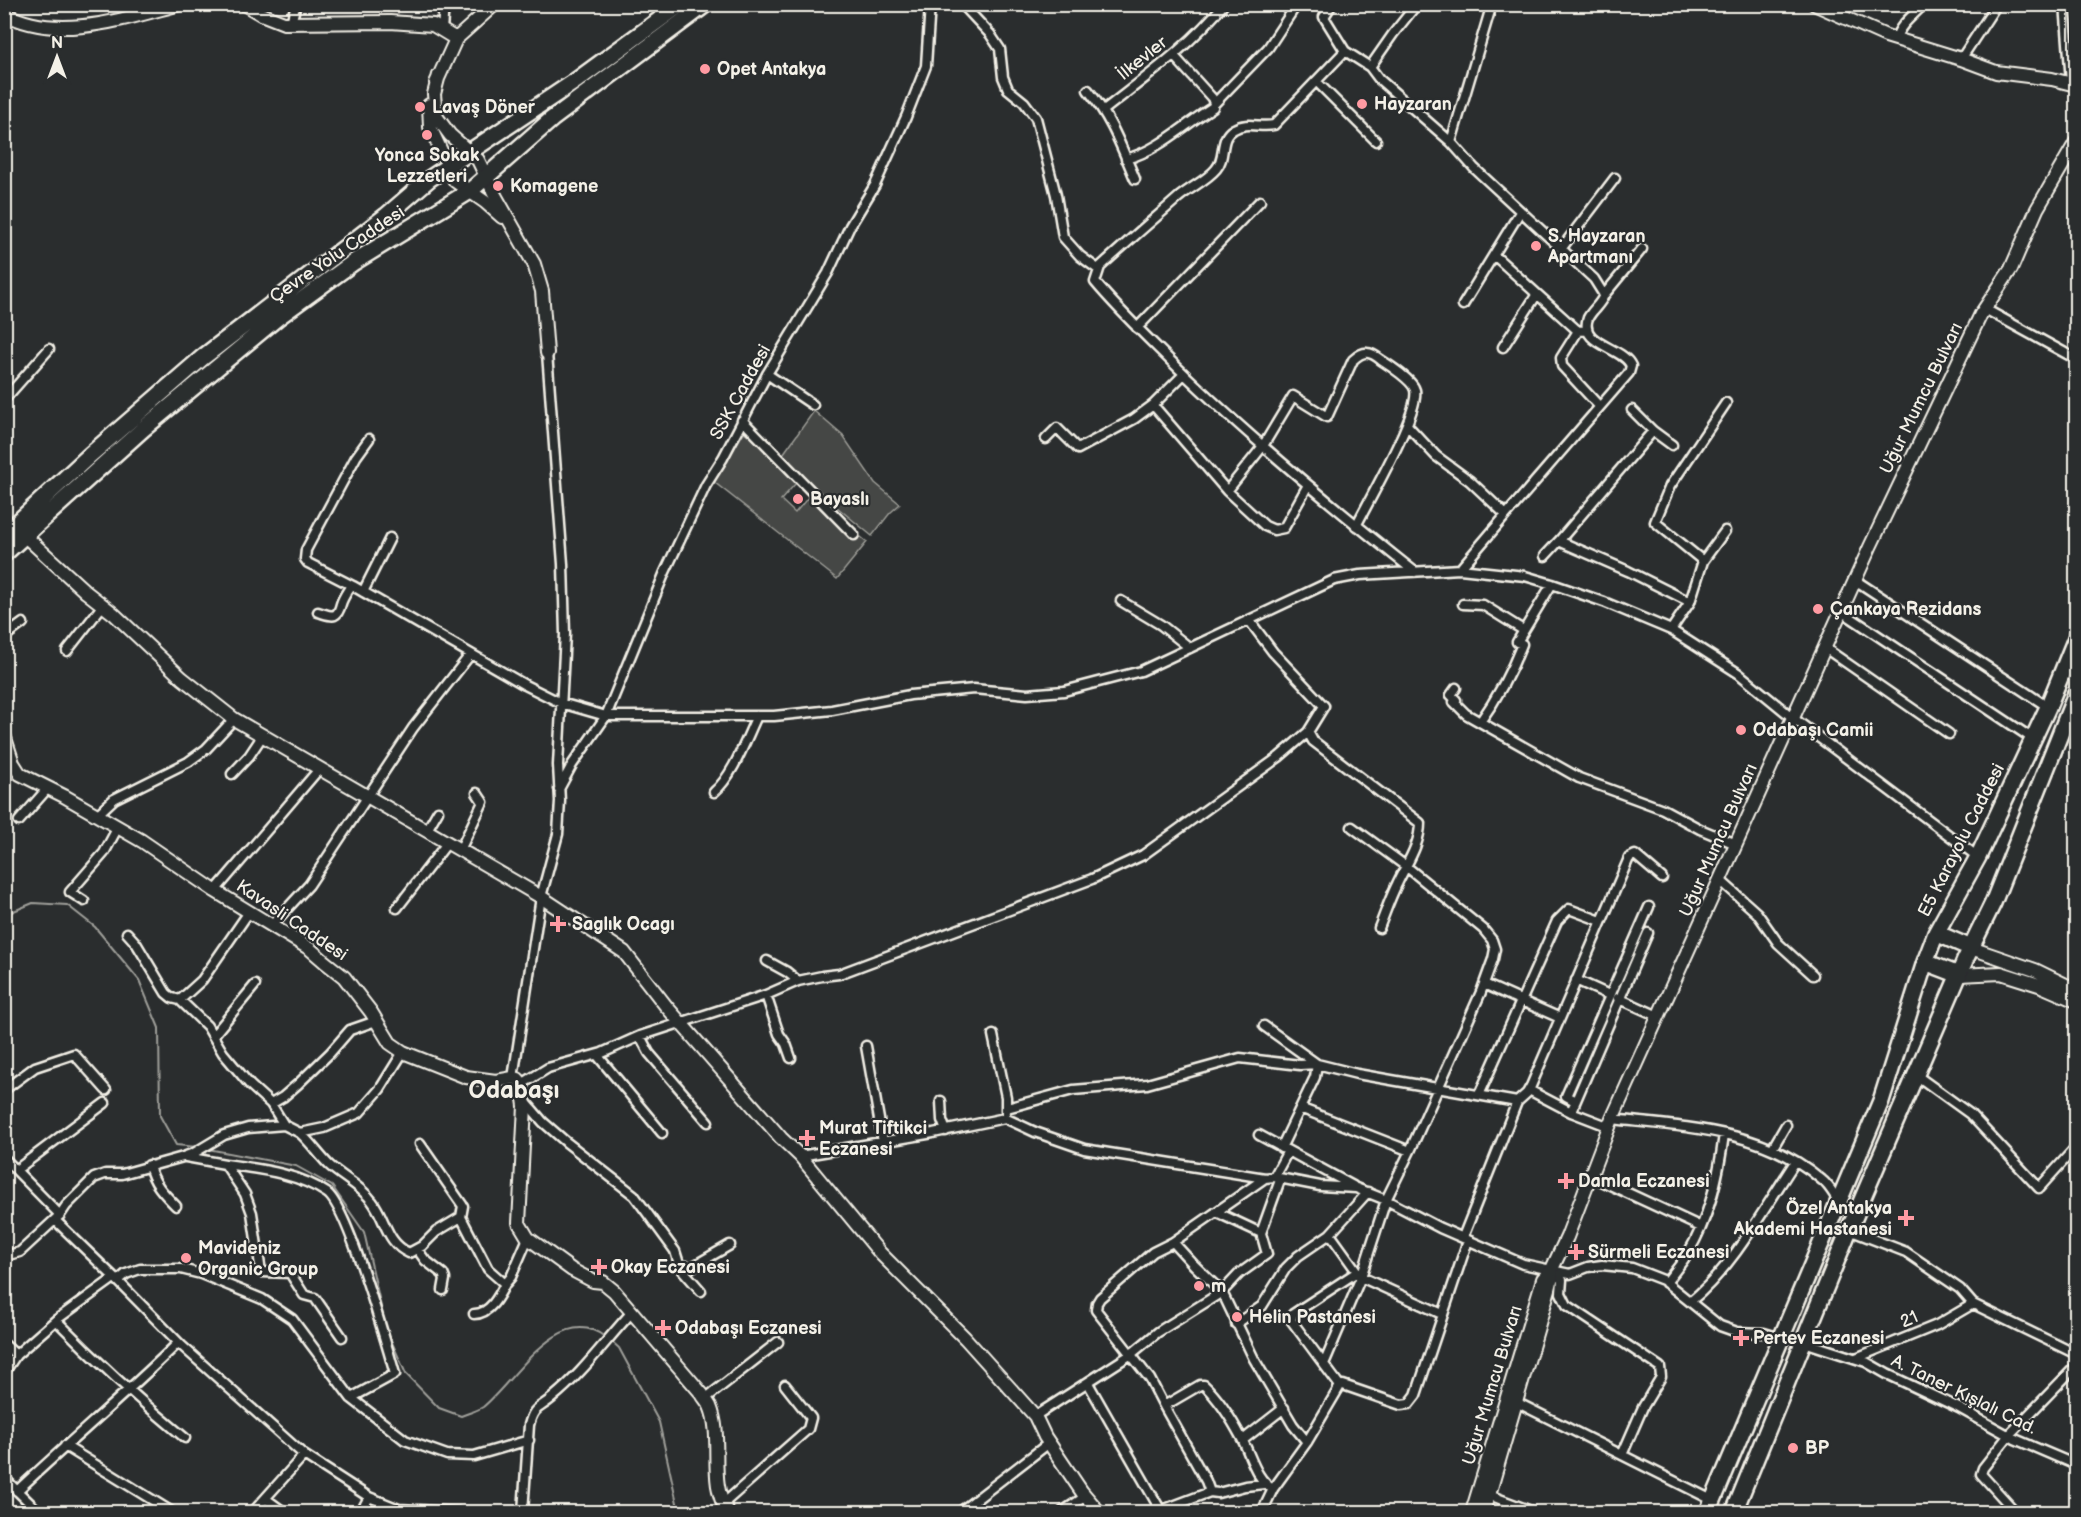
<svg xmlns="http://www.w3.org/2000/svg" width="2081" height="1517" viewBox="0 0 2081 1517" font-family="'Balsamiq Sans',sans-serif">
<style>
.green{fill:#444645;stroke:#9c9c96;stroke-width:1.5}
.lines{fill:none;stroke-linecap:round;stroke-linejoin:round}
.stream{stroke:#9f9f9a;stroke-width:2}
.street-casing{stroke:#f4f1e8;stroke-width:13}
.secondary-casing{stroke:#f4f1e8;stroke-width:16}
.highway-casing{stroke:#f4f1e8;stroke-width:20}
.street{stroke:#2a2d2e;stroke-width:8}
.secondary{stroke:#2a2d2e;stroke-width:12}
.highway{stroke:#2a2d2e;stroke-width:15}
.poi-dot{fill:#ff9aa2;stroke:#2a2d2e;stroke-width:2}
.labels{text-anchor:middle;stroke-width:4.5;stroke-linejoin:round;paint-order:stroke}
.street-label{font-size:18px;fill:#f4f1e8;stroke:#2a2d2e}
.poi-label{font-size:18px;font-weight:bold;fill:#f4f1e8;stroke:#2a2d2e;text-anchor:start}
.district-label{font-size:24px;font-weight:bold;fill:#f4f1e8;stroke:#2a2d2e}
</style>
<rect width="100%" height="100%" fill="#2a2d2e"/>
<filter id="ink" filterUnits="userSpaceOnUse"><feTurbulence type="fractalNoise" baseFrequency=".0167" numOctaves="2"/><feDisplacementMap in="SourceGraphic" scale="12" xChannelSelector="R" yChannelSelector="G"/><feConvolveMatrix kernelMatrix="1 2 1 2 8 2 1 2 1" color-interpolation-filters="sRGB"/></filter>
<g filter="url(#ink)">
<path class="green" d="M814,411L843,436L875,483L900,504L890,513L872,536L821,494L781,457Z
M744,432L759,443L796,483L781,500L795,513L810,495L867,542L837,579L714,482Z"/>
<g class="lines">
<path class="stream" d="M4,915L33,903L67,905L95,927L139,980L159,1028L160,1116L176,1145L197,1147
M208,1149L296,1166L332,1186L364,1232L386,1329L406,1374L439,1408L461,1416C468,1413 477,1411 483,1407C514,1382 559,1301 605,1337
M610,1340L619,1348L659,1422L679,1512"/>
<g class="street-casing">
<path id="street" d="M962,4L990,34L1000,49L1003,77L1008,89L1024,102L1036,118L1056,195L1063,237L1080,256L1099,270
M1332,4L1324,17L1345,51L1370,67L1379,79L1451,142
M1492,4L1451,142L1474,168L1594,279L1604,295C1601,304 1592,310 1588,318C1578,345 1624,347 1631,366L1629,373L1506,515
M2065,4L2071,82
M291,23L296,4
M442,30L444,4
M1896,39C1899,25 1914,15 1924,4
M1345,51L1274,125C1260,128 1247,121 1234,129C1218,138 1227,157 1216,169C1207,180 1191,187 1179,197C1153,220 1126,243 1100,267L1095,282C1120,312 1149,339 1177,367C1252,440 1333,507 1415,572
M1961,59L1997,4
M1370,67L1393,34L1417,4
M1316,81L1376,141
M1088,90C1111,118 1121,146 1135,179
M1214,104L1268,48L1297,4
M1104,110C1146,77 1190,46 1224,4
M1126,159C1159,150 1184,125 1213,107L1214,103L1212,98L1174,56
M1561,249L1615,178
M1494,255L1578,331L1587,330
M1604,295L1642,249
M1463,305L1520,212
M1985,309L2076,359
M1137,328L1260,201
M1578,331L1561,358L1562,366L1599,406
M1503,347L1537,294
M767,374L813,405
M4,400L49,349
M1153,405L1227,491L1265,526L1274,530L1284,528L1308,485
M1632,410L1653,431L1672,445
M742,420L854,535
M1407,425L1436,456L1470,481L1506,515L1460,569
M1653,431L1559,541L1628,571L1690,602
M369,439L356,457L306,550L305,559L308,563L353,586L525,685L561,703L606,716H774L832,710L910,695L974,689L1027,694L1064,691L1141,671L1334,580L1360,575L1460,569L1525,576L1552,584L1604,602L1671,630L1738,673L1793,718L1978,857
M1046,439L1057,428L1078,449L1134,419L1153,405L1184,374
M1227,491L1263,446L1293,396L1327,417L1353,360C1364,350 1370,351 1381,360C1389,365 1413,381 1415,390C1420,412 1368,502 1356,526
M1545,556L1559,541
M1703,561L1725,531
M1855,580L2048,707
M1552,584L1517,642L1522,644C1511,672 1498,697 1480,722L1579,778L1663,809L1700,829L1736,844
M363,592L390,538
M1121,601L1161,625L1190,648
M1463,604L1483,605L1523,630
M1841,611L2033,739
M318,612C332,616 337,620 341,604C343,597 348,591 351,585
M1671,630L1690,602L1703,561L1655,522L1670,486L1726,403
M4,637L23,623
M1825,648L1949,734
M67,651L103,605
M1456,688L1451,695L1456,700L1454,702L1466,714L1480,722
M1308,732L1313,741L1420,823C1420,846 1406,864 1397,884C1390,898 1385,913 1379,928
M232,774L249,756L263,735
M559,789L572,765L606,716L665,572L706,485L723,458L767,374L828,273L850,226L875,185L906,117L926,66L930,4
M714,792C733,776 746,739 757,716
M97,815L114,799L188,762L206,749L234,719
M19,821L48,788
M427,830L438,811
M460,850L483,802L477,793
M1719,879L1757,913L1778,943L1813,975
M215,891L320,768
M84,901L70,892L104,853L118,827
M397,908L448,842
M272,925L309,885L413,728L470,655
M127,933L136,943L166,993L172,998L180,1000L207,1026L223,1053L250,1085L271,1104L284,1125
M767,961L787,972L798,981
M1576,980L1609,995
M1484,984L1560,1018
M766,995L779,1034L786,1044L791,1058
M1618,998L1658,1016
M180,1000L202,980L249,912
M1264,1026L1317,1064L1315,1077L1281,1148
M993,1035L1006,1097V1111
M213,1036L255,985
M640,1036L649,1053L708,1122
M866,1046L883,1142
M597,1055L662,1133
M1916,1075L1970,1114L2039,1188L2076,1147
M513,1078L541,897L558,834L560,801L558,765L565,634L563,564L547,353
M522,1084L548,1068L602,1053L640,1036L766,995L798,981L822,976L839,974L1092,879L1143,855L1279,757L1308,732L1324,706L1273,652L1249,620
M4,1090L35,1067L74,1054L106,1090
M1529,1090L1571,1112L1610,1127
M1479,1095L1557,921L1569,909L1601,921
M525,1101L543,1122L566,1142L634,1195L675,1251L680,1267L701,1291
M941,1101L942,1120L946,1131
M1575,1101L1566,1096L1649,907
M271,1104L283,1097L298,1084L330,1053L350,1030L376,1021
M1007,1108L1073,1090L1147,1084L1240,1058L1300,1065L1317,1064L1357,1074L1517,1102L1527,1093L1531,1086L1629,858L1635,855L1662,878
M1300,1108L1410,1151
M1571,1112L1648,933
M1612,1119C1684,1127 1764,1129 1822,1180C1829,1185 1834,1195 1839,1202
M300,1133C311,1143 319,1155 329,1165C342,1177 361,1186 372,1201C386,1219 386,1243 409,1253L422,1246L436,1232L461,1217L463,1206L420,1144
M1259,1135L1353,1186
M1772,1149L1786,1125
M800,1156L933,1133L1005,1118L1035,1132L1084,1149L1265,1178L1274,1177L1320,1186L1356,1188L1386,1200L1440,1228L1523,1264L1570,1274L1588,1267L1602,1265L1632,1268L1663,1280L1720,1326L1737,1332L1764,1333L1781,1338
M186,1157L225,1164L245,1194L252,1213L261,1272L290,1273L304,1295L315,1298L342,1337
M4,1158L60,1215
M225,1164C259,1169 298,1173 327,1193C348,1208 386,1343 395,1374L351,1398
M149,1165C153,1183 164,1194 176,1206
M16,1170L105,1103
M1591,1176L1701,1227
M1274,1177L1288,1151
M1265,1178L1173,1242L1153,1252L1100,1298L1097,1303L1096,1310L1150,1379L1164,1406L1200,1385H1204C1220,1400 1232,1420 1242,1439C1251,1456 1256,1480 1273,1489
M1216,1212L1261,1233
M461,1217L488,1269L505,1284L511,1277L528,1238
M55,1220L118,1281L182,1346L304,1455L369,1497L399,1509L458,1512
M1849,1230L1906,1252L1960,1289L1973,1304L2076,1354
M1330,1234L1361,1277L1442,1314
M1463,1237L1517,1102
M1173,1242L1194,1265L1222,1292L1254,1359L1293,1425L1307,1442
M417,1249L425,1260L443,1274L445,1279L443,1290
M4,1256L20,1252L60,1215L66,1206L94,1178L105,1174H122L183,1157L194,1153L224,1135L248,1128L284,1125L300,1133L324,1128L359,1113L380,1089L403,1052
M680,1265L692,1267L730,1245
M1551,1271L1562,1280L1561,1293L1567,1305L1660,1367L1661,1377L1643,1407L1622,1455
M118,1281L126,1274L140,1269H181L201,1274L262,1299L292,1319L351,1398L405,1440L447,1455L474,1456L529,1440
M1666,1283C1673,1273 1682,1263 1688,1253C1710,1217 1719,1175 1724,1134
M1691,1301C1733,1267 1765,1207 1795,1162
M474,1314C490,1314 499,1296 505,1284
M56,1320L114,1278
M1236,1324L1262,1306L1286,1268L1298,1256L1330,1234L1368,1192
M1804,1342L1866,1362L1887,1374L1959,1408L2015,1439L2076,1465
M4,1344L16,1355
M1856,1358L1937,1325L1973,1304
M1324,1364L1361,1277L1386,1200L1410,1151L1481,992L1493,959L1495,949L1492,940L1483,929L1407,867L1352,827
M4,1373L16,1355L56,1320C97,1362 139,1400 185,1438
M1088,1383L1161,1511
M1340,1386L1291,1320L1293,1314L1357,1272
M705,1399L778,1342
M1516,1402L1712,1500
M1164,1406L1206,1481L1210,1492L1218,1493L1245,1486L1264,1484
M1035,1416L1130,1355L1158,1332L1222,1292L1239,1274L1267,1254L1261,1233L1280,1180
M1243,1440L1284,1408
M65,1446L172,1512
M4,1478L39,1512
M17,1491C70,1441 126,1394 178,1343
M1489,1495L1534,1512
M266,1499L284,1512
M723,1504L808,1429L811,1418L785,1385
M2011,1507L1981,1474L1983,1468L2009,1435L2076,1366
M253,1512L304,1455
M361,1512L369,1497
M523,1512L529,1425C534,1406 539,1409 552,1398C583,1373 605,1341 632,1312
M960,1512L1049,1443
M1062,1512L1086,1496
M1157,1512L1210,1492
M1262,1512L1273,1489L1307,1442L1340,1386L1343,1385L1401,1405L1409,1404L1416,1395L1468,1240"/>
</g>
<g class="secondary-casing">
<path id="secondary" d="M244,4L261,14L284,23L390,22L433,25L456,39
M1814,4L1886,36L1961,59L1996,72L2052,79L2076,85
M4,13C57,43 126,18 180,4
M439,75L434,94L436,116L450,135L478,160L496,197L534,264L542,291L547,353
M436,83L456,39L495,4
M429,105L430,127L455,181L485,202L502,217
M24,535L86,592L114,614L182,678L234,719L541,897L624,952L666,1006L781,1138L800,1156L880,1253L965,1338L1035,1416L1045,1437L1082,1492L1099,1512
M4,735L13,763L20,774L64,796L142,841L215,891L310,949L325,962L344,977L371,1012L390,1043L403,1052L466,1077L496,1081L513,1078L518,1079L522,1084L525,1106L519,1223L528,1238L572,1270L593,1281L603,1282L614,1291L702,1394C704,1398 708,1402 710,1406C724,1439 707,1483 728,1512
M1971,948L2035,970L2076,990
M1959,975L2001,973L2039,985L2076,1001
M1472,1512L1543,1279L1551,1271L1567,1237L1612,1119L1870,547L1981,314L2011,269L2037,209L2076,142
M1484,1512L1549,1289L1552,1277L1551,1271"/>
</g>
<g class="highway-casing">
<path id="highway" d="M4,535L90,455L202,358L386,216L429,179L577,80L681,4
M4,554L143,429L277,318L354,262L470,191L552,119L706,4
M1936,933L1971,948
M1925,962L1959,975
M1708,1512L1881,1101L1925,962L1936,933L1978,857L2048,707L2076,638
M1734,1512L1849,1230L1966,958L1993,903L2076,694"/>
</g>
<use href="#street" class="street"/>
<use href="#secondary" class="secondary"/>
<use href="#highway" class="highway"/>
</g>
</g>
<g class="poi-dot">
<circle cx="705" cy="69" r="6"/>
<circle cx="1362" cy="104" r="6"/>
<circle cx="420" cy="107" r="6"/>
<circle cx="427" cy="135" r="6"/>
<circle cx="498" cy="186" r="6"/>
<circle cx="1536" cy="246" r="6"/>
<circle cx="798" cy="499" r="6"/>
<circle cx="1818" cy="609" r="6"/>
<circle cx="1741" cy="730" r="6"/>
<path d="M555 915h6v6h6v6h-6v6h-6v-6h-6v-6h6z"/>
<path d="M804 1129h6v6h6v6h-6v6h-6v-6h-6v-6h6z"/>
<path d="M1563 1172h6v6h6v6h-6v6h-6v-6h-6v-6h6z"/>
<path d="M1903 1209h6v6h6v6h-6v6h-6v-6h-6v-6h6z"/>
<path d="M1573 1243h6v6h6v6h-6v6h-6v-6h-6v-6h6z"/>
<circle cx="186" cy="1258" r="6"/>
<path d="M596 1258h6v6h6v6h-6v6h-6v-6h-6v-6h6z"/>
<circle cx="1199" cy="1286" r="6"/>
<circle cx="1237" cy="1317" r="6"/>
<path d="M660 1319h6v6h6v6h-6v6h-6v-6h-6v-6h6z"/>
<path d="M1738 1329h6v6h6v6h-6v6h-6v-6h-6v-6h6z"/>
<circle cx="1793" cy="1448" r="6"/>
</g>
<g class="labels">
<g class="street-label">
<text transform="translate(1142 58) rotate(-39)" y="6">İlkevler</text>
<text transform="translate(337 254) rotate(-34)" y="6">Çevre Yolu Caddesi</text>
<text transform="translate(740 392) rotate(-61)" y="6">SSK Caddesi</text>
<text transform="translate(1921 398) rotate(-64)" y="6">Uğur Mumcu Bulvarı</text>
<text transform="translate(1718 840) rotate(-66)" y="6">Uğur Mumcu Bulvarı</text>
<text transform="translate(1961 840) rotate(-63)" y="6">E5 Karayolu Caddesi</text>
<text transform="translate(292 920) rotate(34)" y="6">Kavasli Caddesi</text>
<text transform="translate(1909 1319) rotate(-24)" y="6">21</text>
<text transform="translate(1492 1385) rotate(-73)" y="6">Uğur Mumcu Bulvarı</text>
<text transform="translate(1964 1394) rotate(26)" y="6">A. Taner Kışlalı Cad.</text>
</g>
<g class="poi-label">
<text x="717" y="75">Opet Antakya</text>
<text x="1374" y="110">Hayzaran</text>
<text x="432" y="113">Lavaş Döner</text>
<text x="427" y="161" text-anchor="middle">Yonca Sokak<tspan x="427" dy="21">Lezzetleri</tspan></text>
<text x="510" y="192">Komagene</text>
<text x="1548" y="242">S. Hayzaran<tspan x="1548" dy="21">Apartmanı</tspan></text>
<text x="810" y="505">Bayaslı</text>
<text x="1830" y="615">Çankaya Rezidans</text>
<text x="1753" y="736">Odabaşı Camii</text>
<text x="572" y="930">Saglık Ocagı</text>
<text x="819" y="1134">Murat Tiftikci<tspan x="819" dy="21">Eczanesi</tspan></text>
<text x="1578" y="1187">Damla Eczanesi</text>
<text x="1892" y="1214" text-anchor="end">Özel Antakya<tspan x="1892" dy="21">Akademi Hastanesi</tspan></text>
<text x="198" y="1254">Mavideniz<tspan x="198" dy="21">Organic Group</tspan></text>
<text x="1588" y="1258">Sürmeli Eczanesi</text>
<text x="611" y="1273">Okay Eczanesi</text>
<text x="1211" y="1292">m</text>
<text x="1249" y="1323">Helin Pastanesi</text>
<text x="675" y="1334">Odabaşı Eczanesi</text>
<text x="1753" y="1344">Pertev Eczanesi</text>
<text x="1805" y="1454">BP</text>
</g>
<g class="district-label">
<text x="514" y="1098">Odabaşı</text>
</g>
</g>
<rect width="2081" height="1517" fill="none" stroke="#2a2d2e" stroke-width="24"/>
<rect x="12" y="12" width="2057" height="1493" fill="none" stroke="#f4f1e8" stroke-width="2" filter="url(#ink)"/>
<g transform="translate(57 57)" stroke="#2a2d2e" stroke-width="4.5" paint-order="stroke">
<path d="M0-4.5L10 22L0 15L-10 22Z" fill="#f4f1e8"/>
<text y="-9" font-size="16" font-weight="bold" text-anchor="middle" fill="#f4f1e8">N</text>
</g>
</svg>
